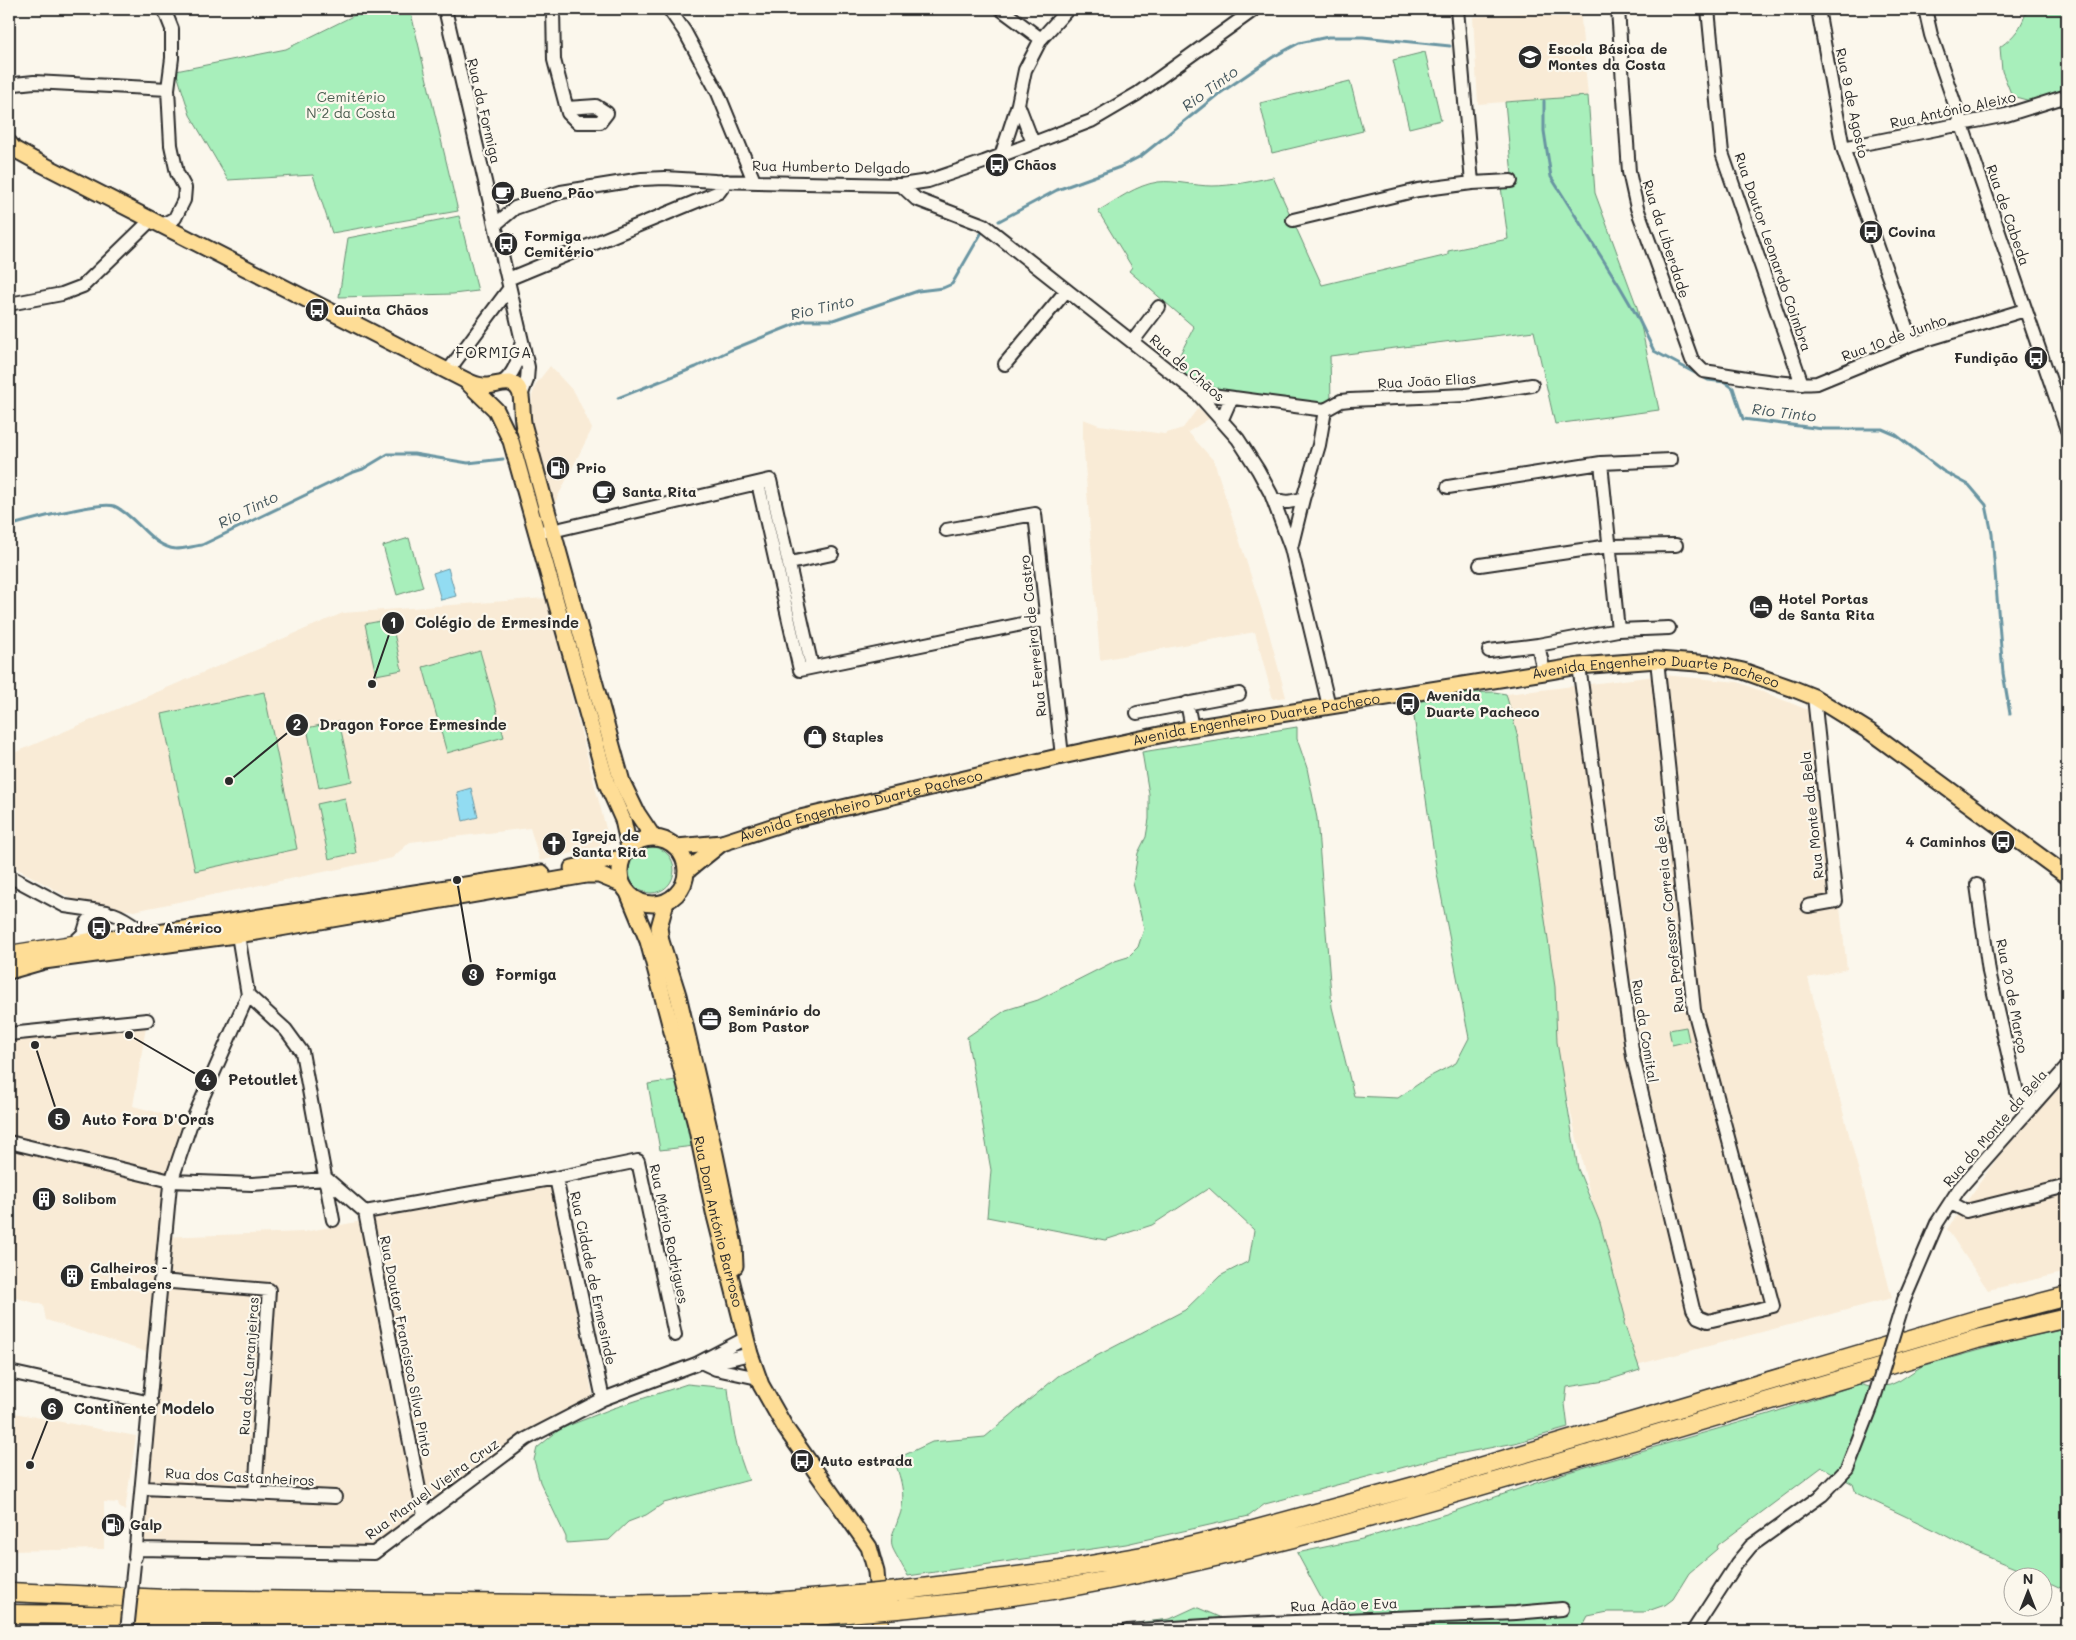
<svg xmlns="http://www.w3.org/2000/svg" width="2076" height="1640" viewBox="0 0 2076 1640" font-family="Mali,sans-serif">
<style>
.built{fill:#f9ebd6}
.green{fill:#a8efbb;stroke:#6a8d73}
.water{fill:#92dcf2;stroke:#6995a2}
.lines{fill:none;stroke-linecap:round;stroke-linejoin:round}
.stream{stroke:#6995a2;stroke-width:3}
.minor-casing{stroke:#2b2b2b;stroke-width:16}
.major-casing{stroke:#2b2b2b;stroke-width:19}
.highway-casing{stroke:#2b2b2b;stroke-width:21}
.minor{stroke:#fbf7ec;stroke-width:12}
.major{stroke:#fedd96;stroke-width:15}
.highway{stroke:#fedd96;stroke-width:18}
.minor-bridge-casing{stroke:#2b2b2b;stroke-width:16;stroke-linecap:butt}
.highway-bridge-casing{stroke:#2b2b2b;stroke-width:21;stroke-linecap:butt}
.minor-bridge{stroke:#fbf7ec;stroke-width:12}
.highway-bridge{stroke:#fedd96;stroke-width:18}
.labels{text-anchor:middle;stroke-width:4.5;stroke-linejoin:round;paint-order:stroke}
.poi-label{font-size:14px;font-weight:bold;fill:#2b2b2b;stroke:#fbf7ec;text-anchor:start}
.park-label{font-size:14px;fill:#4a5c4f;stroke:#fbf7ec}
.street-label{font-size:14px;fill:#2b2b2b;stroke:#fbf7ec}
.water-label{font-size:15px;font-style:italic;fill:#45575d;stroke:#fbf7ec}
.neighbourhood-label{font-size:15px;letter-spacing:1px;fill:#2b2b2b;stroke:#fbf7ec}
.leader{fill:none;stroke:#2b2b2b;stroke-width:2}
.callout-dot{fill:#2b2b2b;stroke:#fbf7ec;stroke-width:2}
.mark-label{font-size:15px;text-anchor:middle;font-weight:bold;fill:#fff}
.callout-label{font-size:15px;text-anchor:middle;font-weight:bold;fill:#2b2b2b;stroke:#fbf7ec;stroke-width:4.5;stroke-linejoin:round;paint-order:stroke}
</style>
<rect width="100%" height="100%" fill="#fbf7ec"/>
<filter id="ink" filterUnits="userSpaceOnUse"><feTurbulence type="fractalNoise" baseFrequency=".02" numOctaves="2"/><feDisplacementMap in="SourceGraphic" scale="10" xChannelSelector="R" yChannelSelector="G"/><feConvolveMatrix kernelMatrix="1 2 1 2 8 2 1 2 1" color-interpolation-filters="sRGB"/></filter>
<g filter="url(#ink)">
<path class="built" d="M1566,9H1580L1588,96L1478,104L1473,17Z
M550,366L575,393L592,429L553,506L530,418L532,396L536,384Z
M1198,408L1210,418L1188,432L1214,461L1268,629L1286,697L1273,699L1255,632L1100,660L1083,439V419L1099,425L1164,434L1183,428Z
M546,598L610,844L540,861L530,828L410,842L392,858L134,911L79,903L9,864V755L343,613Z
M1664,675L1738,682L1818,714L1847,969L1808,978L1892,1298L1636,1365L1587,1182L1555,1045L1507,694Z
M146,1027L133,1106L186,1120L163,1183L159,1237L304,1232L551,1185L593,1396L523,1433L369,1547L144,1541L159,1356L46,1320L43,1305L9,1296V1040Z
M2067,1079V1272L1988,1290L1947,1229L1998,1157Z
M9,1412L136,1436L125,1511L119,1507L118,1503L104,1502V1549L9,1551Z"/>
<path class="green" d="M367,9H410L458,211L332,233L313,175L228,180L190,115L176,71L286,49Z
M2027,9H2067V96L2041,104L2012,96L2002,71L2000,47C2015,36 2022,27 2027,9Z
M1425,52L1441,120L1409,128L1393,60Z
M1350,81L1363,131L1272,153L1260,103Z
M1588,96L1595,193L1637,307L1659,410L1555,424L1534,331L1330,356L1331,401L1322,404L1202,389L1174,366L1194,327L1129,271L1132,267L1098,211C1117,200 1136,185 1158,182C1176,180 1194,186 1212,186C1232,186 1253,181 1273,177L1322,285L1448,255V251L1508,239L1501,187L1513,186L1505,102Z
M459,216L478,291L453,294L339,297L348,238Z
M409,538L423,587L397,595L383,546Z
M391,619L402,670L376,675L365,624Z
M480,651L504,737L447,753L423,667Z
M264,692L297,849L195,871L162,714Z
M1494,692L1506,694L1518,738L1555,987L1557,1042L1578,1169L1600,1223L1625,1316L1624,1323L1640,1370L1605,1381L1567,1387L1565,1404L1568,1428L1515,1443L1442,1457L1265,1504L1249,1516L1126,1544L908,1576C905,1570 892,1549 892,1546C890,1535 895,1530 898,1520C907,1499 902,1481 894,1460L932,1442L985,1437L1058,1376L1185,1310L1220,1276L1249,1261L1254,1230L1209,1188L1152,1225L1105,1240L987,1217L991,1170L967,1037L1006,1010L1038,1000L1115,961L1128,957L1138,947L1144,929L1133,883L1138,853L1146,837L1149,819V794L1142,752L1297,727V739L1307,768L1317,818L1332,1007L1354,1096L1398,1098L1427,1078L1456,1063L1469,1038L1437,874L1412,703L1463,693Z
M339,721L352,781L319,788L307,728Z
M345,798L356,853L329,859L317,804Z
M628 870a23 23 0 1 1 46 0a23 23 0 1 1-46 0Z
M1686,1027L1689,1041L1672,1045L1669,1030Z
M676,1080L694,1146L660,1150L648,1084Z
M2067,1329V1591L2044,1580V1578L2027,1573L1976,1552L1939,1532L1856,1493L1853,1484L1822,1467L1718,1545L1717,1549L1689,1573L1673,1599L1665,1605L1645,1612H1608L1588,1616L1580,1631H1356L1355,1626H1359L1331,1610L1325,1605L1297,1553L1362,1539L1446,1514L1565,1473L1769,1414L1859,1384L1873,1388L1890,1385L1899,1381L1922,1366L2026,1337Z
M687,1384L728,1388C731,1417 736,1454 749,1480L664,1503L646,1515L628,1522L609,1540L566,1543V1537L540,1482L534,1460L537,1448L560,1429L611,1409Z
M1196,1607L1226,1620L1242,1630L1284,1631H1132L1127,1624L1170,1619Z
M857,1622L860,1626H874V1631H411L730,1630Z
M140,1626L280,1631H139Z"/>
<path class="water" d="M448,568L456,596L441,600L433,573Z
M471,788L478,817L463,821L457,792Z"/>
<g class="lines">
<path class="stream" d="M1544,101V131L1551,177L1619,285L1637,316L1654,351L1708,380L1725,382L1733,388L1743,419L1823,429H1882L1896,435L1943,471L1969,485L1986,505L1992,534L2003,673L2010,714
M999,221L1057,190L1120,167L1141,156L1216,96L1273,57L1299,43L1328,37H1363L1450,46
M618,398L696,367L731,350L805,320H833L918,291L943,288L952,284L982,232
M9,526C26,521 100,501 114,506C137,516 150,546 176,549C184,549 194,546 202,545L351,473L363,469L388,454H414L468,463L503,459"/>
<g class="minor-casing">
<path id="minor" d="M445,9L528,367L527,380L521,396
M553,9L554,60L568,113L577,122H600L607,113L596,106L567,108
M669,9L685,32L718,93L754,181
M1457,9L1472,183
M1618,9L1629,172L1637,208L1692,360L1703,371C1740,376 1779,386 1817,383L1912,344L2025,310
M1708,9L1722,153L1802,384
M1818,9L1843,148L1912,344
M1925,9L1931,35L2067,430
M1002,10L1041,39
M9,88L15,84L34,82L168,89
M1018,104L1033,143
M1843,148L2006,115L2067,96
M1001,156L1018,104L1025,70L1041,39L1068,9
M901,185L916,199L984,225L1197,393L1238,439L1258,470L1271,494L1291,548L1329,706
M1293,220L1418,190L1472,183L1511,181
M496,224L515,208L561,192L642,179L665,178L715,181L901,185L928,181L984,162L1091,121L1137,94L1255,9
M162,225L175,218L184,200L185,188L177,173L171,145L168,89L172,58V29L164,9
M508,279L719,192L727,181
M9,304L62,294L83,286L152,219
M1133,341L1159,307
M1005,364L1066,291
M448,371L509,289
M503,382C515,373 519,359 521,345
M1197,393L1234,398L1229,403L1222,419
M1234,398L1325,410
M1325,410L1341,401L1350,400L1466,395L1532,385
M1601,463L1671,460
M758,483L800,670L1046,619
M1448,487L1601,463L1618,630L1538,645L1544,672
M1303,499L1319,445L1325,410
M1273,500L1288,502L1303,499L1291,548
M946,530L1035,514L1062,756
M545,531H552L770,480L812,667
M790,563L832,554
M1480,565L1609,546L1676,545
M1618,630L1669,628
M1489,651L1538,645
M1579,666L1633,1057L1693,1309L1698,1317L1708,1321L1773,1306L1694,1010L1657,660
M1187,703L1192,728
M1137,713L1239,694
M9,876L65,906L107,912
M1977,885L1989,972L2017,1092L2021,1099L2031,1107
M1808,906L1836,901L1814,697
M74,942C77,940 80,937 83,934C86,929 85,924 89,920C107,900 132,925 148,935
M248,995L286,1030L302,1052L333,1220
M9,1034L147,1020
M9,1142L171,1181L252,1184L327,1179
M556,1178L603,1399
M327,1179L365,1212
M1951,1203L1966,1211L2067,1186
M365,1212L556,1178L638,1161L675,1335
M365,1212L424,1515
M160,1281L269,1290L255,1493
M1904,1300L1937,1223L1959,1189L2067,1067
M705,1364L716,1369L758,1378
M709,1364L750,1354
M9,1372L151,1403
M143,1488L335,1497
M137,1549L374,1553L526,1439L603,1399L696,1364L746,1338
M135,1557L170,1185L190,1126L248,995L238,935
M1127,1631L1221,1625L1516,1613L1562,1609
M1693,1631L1737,1563L1751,1546L1822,1495L1847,1469L1872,1405"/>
</g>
<g class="major-casing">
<g id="major">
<path d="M9,143L14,149L34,160L465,380C471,383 477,386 484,386C496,387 513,375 520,392C523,399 521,417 524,427L622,782L637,813L653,837"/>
<path d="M468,383L496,410L511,441L607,784L623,820L629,847"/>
<circle cx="653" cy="871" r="33"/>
<path id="s1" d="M677,847L722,843L796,819L1062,756L1192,728L1544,672L1579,666L1657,660L1711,664L1743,671L1794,689L1814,697L1872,733L2067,876"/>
<path d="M572,868L621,858"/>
<path d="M687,871L722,843"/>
<path id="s2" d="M629,895L648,941L669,1020L696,1125L714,1212L750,1354L761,1385L786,1429L869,1547L876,1572L881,1631"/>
<path d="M666,902L659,927L661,941L678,995L715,1154L734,1245L735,1266"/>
<path d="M100,940L158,933L542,873"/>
<path d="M9,971L44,961L257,932L586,875H599L621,884"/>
</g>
</g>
<g class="highway-casing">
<path id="highway" d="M9,955L111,939
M898,1591L1049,1572L1154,1554L1239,1534L1415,1486L1982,1318L2067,1296
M9,1592L166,1599L608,1605L774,1602L857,1595
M898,1609C950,1604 1002,1598 1053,1590C1237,1559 1417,1505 1596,1452C1723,1414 1850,1377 1977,1339L2067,1318
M9,1614L608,1622L774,1620L859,1612"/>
</g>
<use href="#minor" class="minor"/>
<use href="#major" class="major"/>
<use href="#highway" class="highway"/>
<g class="minor-bridge-casing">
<path id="minor-bridge" d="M1872,1405L1904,1300
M127,1631L134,1564"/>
</g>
<g class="highway-bridge-casing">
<path id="highway-bridge" d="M857,1595L898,1591
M859,1612L898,1609"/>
</g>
<use href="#minor-bridge" class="minor-bridge"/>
<use href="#highway-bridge" class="highway-bridge"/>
</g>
</g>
<defs>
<g id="school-disc" transform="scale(1.25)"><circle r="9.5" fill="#2b2b2b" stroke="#fbf7ec"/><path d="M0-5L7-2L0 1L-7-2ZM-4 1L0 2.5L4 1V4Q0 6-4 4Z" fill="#fff"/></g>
<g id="bus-disc" transform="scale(1.25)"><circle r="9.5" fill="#2b2b2b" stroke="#fbf7ec"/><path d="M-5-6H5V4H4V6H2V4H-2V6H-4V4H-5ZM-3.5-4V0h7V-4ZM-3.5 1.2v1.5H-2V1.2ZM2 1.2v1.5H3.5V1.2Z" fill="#fff"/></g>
<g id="cafe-disc" transform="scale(1.25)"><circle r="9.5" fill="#2b2b2b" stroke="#fbf7ec"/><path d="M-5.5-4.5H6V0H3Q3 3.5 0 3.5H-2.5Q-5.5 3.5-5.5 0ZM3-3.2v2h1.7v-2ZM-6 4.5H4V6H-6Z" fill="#fff"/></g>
<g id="fuel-disc" transform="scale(1.25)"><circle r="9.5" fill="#2b2b2b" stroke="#fbf7ec"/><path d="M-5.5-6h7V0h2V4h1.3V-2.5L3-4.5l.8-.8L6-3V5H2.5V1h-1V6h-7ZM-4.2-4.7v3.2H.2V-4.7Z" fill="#fff"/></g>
<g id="hotel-disc" transform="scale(1.25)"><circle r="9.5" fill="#2b2b2b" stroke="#fbf7ec"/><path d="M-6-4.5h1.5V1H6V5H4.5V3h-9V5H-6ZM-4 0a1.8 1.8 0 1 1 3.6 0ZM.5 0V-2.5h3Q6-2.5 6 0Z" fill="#fff"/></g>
<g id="shop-disc" transform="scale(1.25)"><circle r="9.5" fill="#2b2b2b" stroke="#fbf7ec"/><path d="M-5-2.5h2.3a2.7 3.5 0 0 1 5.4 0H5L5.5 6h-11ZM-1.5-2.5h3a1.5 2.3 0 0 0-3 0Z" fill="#fff"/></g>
<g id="church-disc" transform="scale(1.25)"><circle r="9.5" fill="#2b2b2b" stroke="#fbf7ec"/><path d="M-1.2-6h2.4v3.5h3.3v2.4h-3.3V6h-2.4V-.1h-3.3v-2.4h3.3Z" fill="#fff"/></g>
<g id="office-disc" transform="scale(1.25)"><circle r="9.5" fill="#2b2b2b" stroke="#fbf7ec"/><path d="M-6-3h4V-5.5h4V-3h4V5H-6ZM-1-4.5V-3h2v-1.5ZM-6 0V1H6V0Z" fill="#fff"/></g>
<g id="building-disc" transform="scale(1.25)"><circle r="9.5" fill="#2b2b2b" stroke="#fbf7ec"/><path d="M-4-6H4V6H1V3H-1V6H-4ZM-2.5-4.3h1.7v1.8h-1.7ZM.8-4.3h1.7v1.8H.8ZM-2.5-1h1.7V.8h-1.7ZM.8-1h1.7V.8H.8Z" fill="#fff"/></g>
</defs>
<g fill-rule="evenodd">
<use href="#school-disc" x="1530" y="57"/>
<use href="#bus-disc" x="997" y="165"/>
<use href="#cafe-disc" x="503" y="193"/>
<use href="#bus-disc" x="1871" y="232"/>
<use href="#bus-disc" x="506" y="244"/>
<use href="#bus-disc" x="317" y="310"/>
<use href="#bus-disc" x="2036" y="358"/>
<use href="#fuel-disc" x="558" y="468"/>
<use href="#cafe-disc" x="604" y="492"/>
<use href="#hotel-disc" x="1761" y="607"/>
<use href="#bus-disc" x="1408" y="704"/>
<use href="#shop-disc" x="815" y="737"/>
<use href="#bus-disc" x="2003" y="842"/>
<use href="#church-disc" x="554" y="844"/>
<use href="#bus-disc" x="99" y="928"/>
<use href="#office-disc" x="710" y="1019"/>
<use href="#building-disc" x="44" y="1199"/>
<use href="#building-disc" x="72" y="1276"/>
<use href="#bus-disc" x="802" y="1461"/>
<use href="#fuel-disc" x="113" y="1525"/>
</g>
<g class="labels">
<g class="poi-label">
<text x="1548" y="54">Escola Básica de<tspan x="1548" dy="16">Montes da Costa</tspan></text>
<text x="1014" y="170">Chãos</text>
<text x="520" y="198">Bueno Pão</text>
<text x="1888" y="237">Covina</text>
<text x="524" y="241">Formiga<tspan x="524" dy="16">Cemitério</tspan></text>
<text x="334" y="315">Quinta Chãos</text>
<text x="2018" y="363" text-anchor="end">Fundição</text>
<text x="576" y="473">Prio</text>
<text x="622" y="497">Santa Rita</text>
<text x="1778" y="604">Hotel Portas<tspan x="1778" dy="16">de Santa Rita</tspan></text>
<text x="1426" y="701">Avenida<tspan x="1426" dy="16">Duarte Pacheco</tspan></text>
<text x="832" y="742">Staples</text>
<text x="572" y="841">Igreja de<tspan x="572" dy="16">Santa Rita</tspan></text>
<text x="1986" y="847" text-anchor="end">4 Caminhos</text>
<text x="116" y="933">Padre Américo</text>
<text x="728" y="1016">Seminário do<tspan x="728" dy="16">Bom Pastor</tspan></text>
<text x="62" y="1204">Solibom</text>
<text x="90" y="1273">Calheiros -<tspan x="90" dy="16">Embalagens</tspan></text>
<text x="820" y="1466">Auto estrada</text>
<text x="130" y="1530">Galp</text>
</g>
<g class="park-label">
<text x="351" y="102">Cemitério<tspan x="351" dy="16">Nº2 da Costa</tspan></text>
</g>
<g class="street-label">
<text transform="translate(1852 103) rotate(78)" y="5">Rua 9 de Agosto</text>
<text transform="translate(1953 110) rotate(-12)" y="5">Rua António Aleixo</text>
<text transform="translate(484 111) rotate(77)" y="5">Rua da Formiga</text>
<text transform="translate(831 167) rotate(1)" y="5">Rua Humberto Delgado</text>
<text transform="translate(2008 215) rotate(71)" y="5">Rua de Cabeda</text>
<text transform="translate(1666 239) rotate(72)" y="5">Rua da Liberdade</text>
<text transform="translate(1773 252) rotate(71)" y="5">Rua Doutor Leonardo Coimbra</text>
<text transform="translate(1894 338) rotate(-20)" y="5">Rua 10 de Junho</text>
<text transform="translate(1187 368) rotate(41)" y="5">Rua de Chãos</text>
<text transform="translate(1427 381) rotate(-3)" y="5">Rua João Elias</text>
<text transform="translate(1033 636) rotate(-96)" y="5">Rua Ferreira de Castro</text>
<text dy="5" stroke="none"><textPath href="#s1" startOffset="999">Avenida Engenheiro Duarte Pacheco</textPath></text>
<text dy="5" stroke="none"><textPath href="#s1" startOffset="594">Avenida Engenheiro Duarte Pacheco</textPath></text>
<text dy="5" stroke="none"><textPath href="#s1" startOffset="189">Avenida Engenheiro Duarte Pacheco</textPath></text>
<text transform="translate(1812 815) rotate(-96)" y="5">Rua Monte da Bela</text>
<text transform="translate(1669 914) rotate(-96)" y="5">Rua Professor Correia de Sá</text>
<text transform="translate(2012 996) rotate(79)" y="5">Rua 20 de Março</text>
<text transform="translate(1645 1031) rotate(81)" y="5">Rua da Comital</text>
<text transform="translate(1995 1128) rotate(-49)" y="5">Rua do Monte da Bela</text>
<text dy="5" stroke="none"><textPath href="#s2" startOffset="339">Rua Dom António Barroso</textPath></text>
<text transform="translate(669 1234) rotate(78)" y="5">Rua Mário Rodrigues</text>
<text transform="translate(593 1278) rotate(78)" y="5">Rua Cidade de Ermesinde</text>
<text transform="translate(406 1346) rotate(79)" y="5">Rua Doutor Francisco Silva Pinto</text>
<text transform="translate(249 1366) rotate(-86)" y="5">Rua das Laranjeiras</text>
<text transform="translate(240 1477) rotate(3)" y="5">Rua dos Castanheiros</text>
<text transform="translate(432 1489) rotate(-36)" y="5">Rua Manuel Vieira Cruz</text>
<text transform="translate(1344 1605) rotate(-2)" y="5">Rua Adão e Eva</text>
</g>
<g class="water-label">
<text transform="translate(1210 89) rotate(-36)" y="5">Rio Tinto</text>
<text transform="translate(822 308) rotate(-13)" y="5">Rio Tinto</text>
<text transform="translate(1784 413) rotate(7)" y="5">Rio Tinto</text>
<text transform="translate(248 510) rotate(-26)" y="5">Rio Tinto</text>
</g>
<g class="neighbourhood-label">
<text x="494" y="358">FORMIGA</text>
</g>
</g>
<path class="leader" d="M372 684L393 623M229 781L297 725M457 880L473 975M129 1035L206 1080M35 1045L59 1119M30 1465L52 1409"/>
<g class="callout-dot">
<circle cx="372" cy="684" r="5"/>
<circle cx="229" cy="781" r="5"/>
<circle cx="457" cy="880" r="5"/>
<circle cx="129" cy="1035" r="5"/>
<circle cx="35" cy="1045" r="5"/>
<circle cx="30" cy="1465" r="5"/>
<circle cx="393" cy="623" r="12"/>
<circle cx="297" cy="725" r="12"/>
<circle cx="473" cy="975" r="12"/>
<circle cx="206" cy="1080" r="12"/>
<circle cx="59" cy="1119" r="12"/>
<circle cx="52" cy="1409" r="12"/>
</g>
<g class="mark-label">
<text x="393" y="628">1</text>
<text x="297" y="730">2</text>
<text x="473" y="980">3</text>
<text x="206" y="1085">4</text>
<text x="59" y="1125">5</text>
<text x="52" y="1414">6</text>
</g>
<g class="callout-label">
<text x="497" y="628">Colégio de Ermesinde</text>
<text x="413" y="730">Dragon Force Ermesinde</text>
<text x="526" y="980">Formiga</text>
<text x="263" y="1085">Petoutlet</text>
<text x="148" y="1125">Auto Fora D'Oras</text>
<text x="144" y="1414">Continente Modelo</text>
</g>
<rect width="2076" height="1640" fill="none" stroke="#fbf7ec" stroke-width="30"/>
<rect x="15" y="15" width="2046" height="1610" fill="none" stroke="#2b2b2b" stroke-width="2" filter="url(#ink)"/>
<g transform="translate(2028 1592)"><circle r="24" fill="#fbf7ec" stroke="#a8a59f"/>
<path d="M0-4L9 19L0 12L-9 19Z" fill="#2b2b2b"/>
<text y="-8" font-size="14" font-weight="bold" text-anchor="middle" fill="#2b2b2b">N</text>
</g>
</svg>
